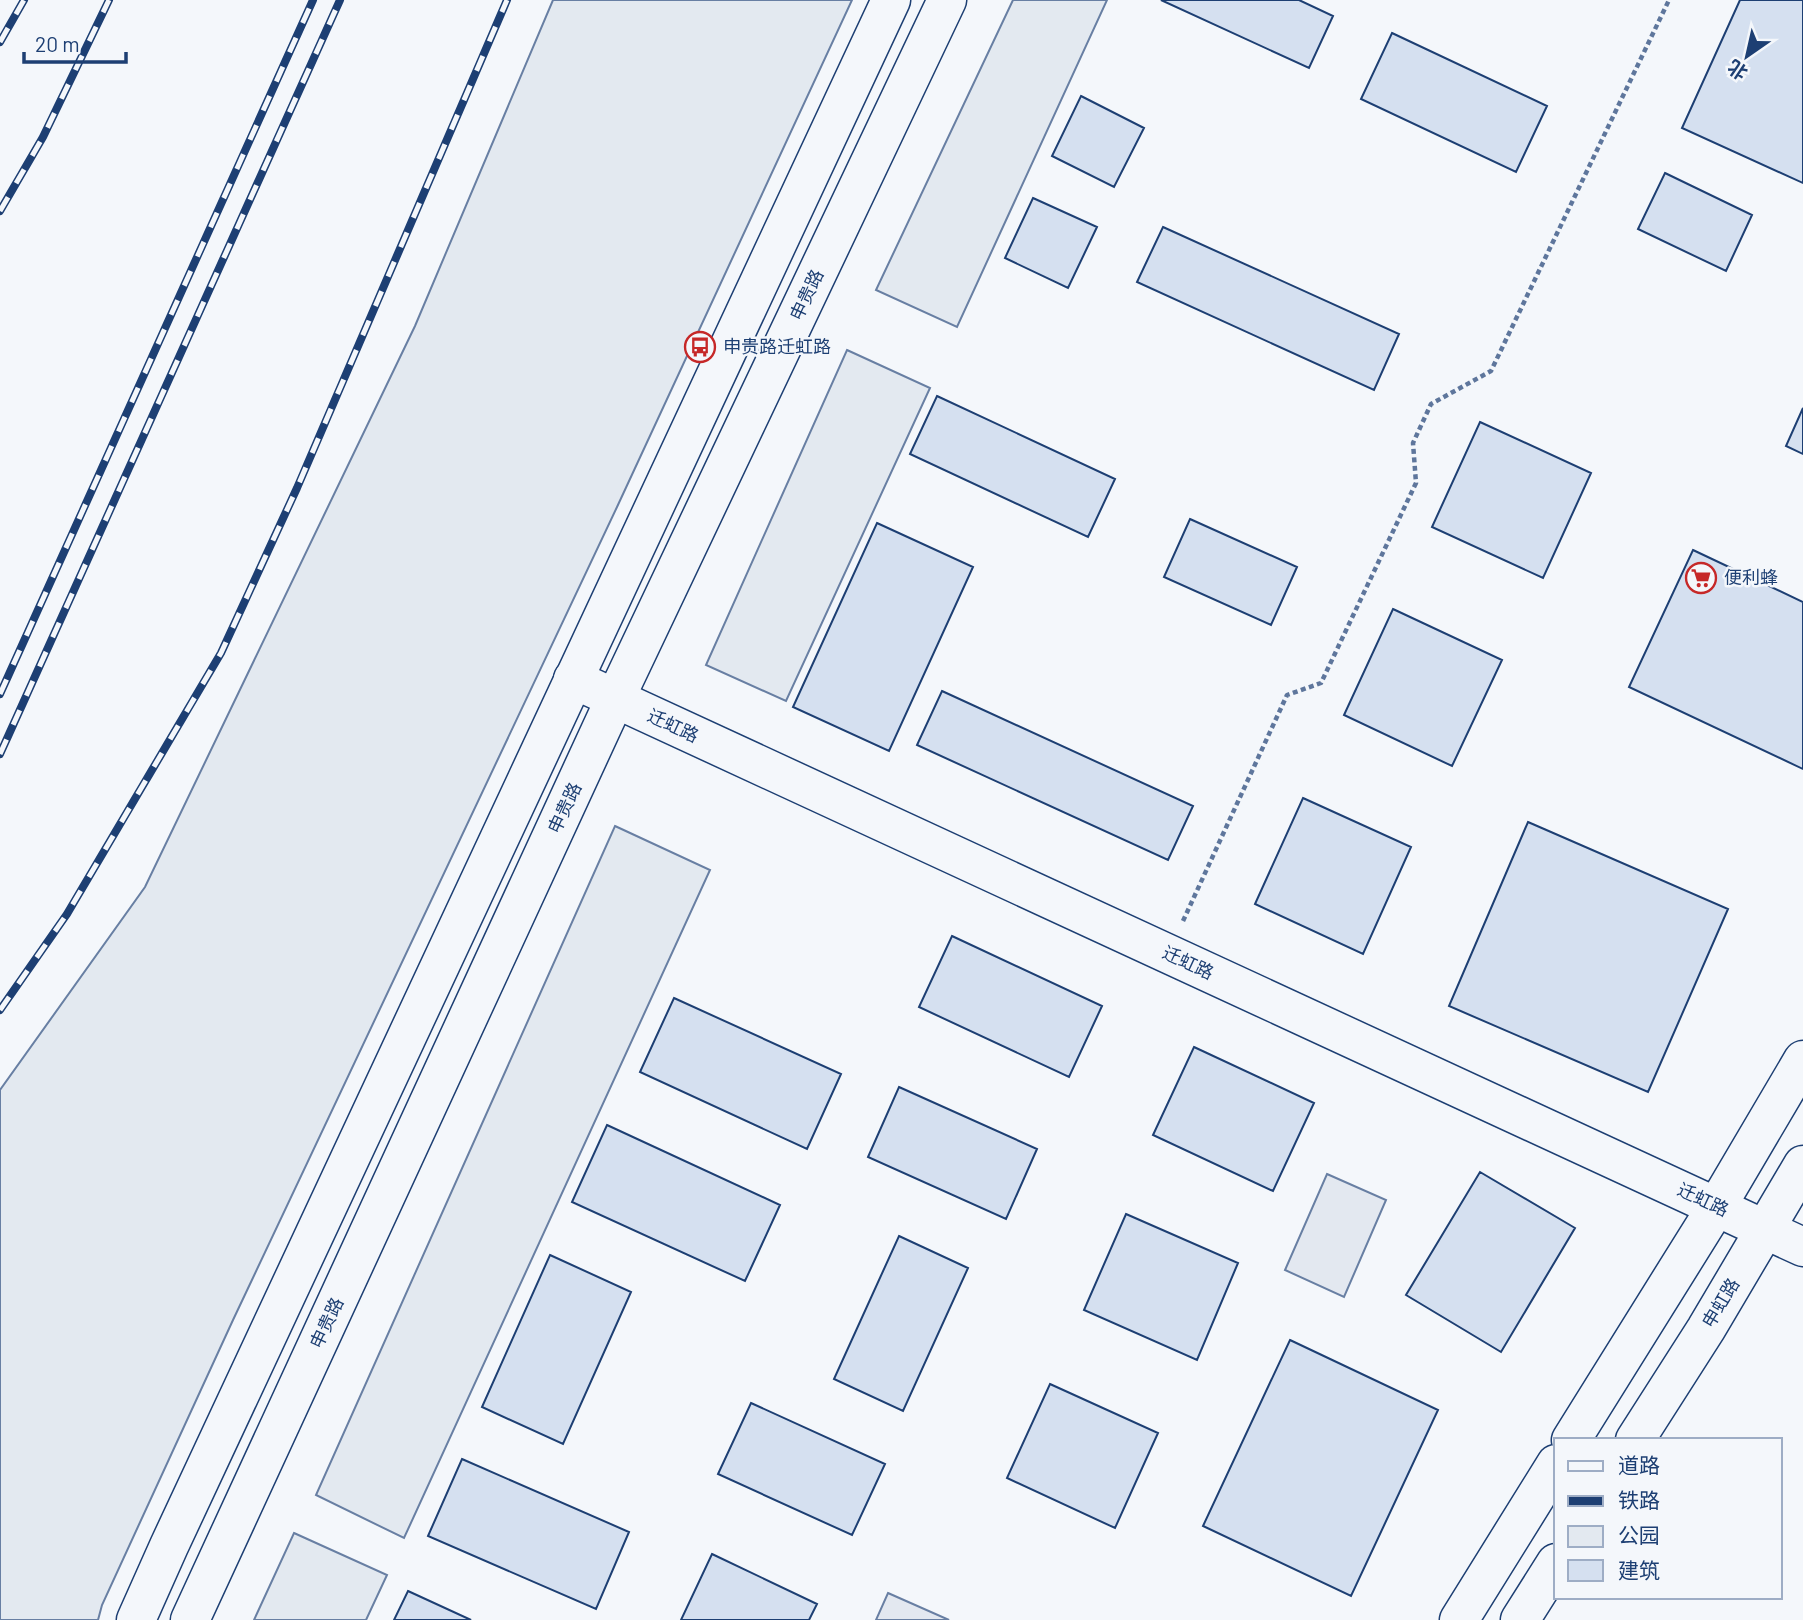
<svg xmlns="http://www.w3.org/2000/svg" width="1803" height="1620" viewBox="0 0 1803 1620" font-family="Barlow,'Noto Sans SC',sans-serif">
<style>
.green{fill:#e3e9f0;stroke:#687fa3;stroke-width:2}
.parking{fill:#e3e8f0;stroke:#687fa3;stroke-width:2}
.building{fill:#d5e0f0;stroke:#1d3f73;stroke-width:2}
.lines{fill:none;stroke-linecap:round;stroke-linejoin:round}
.minor-casing{stroke:#1d3f73;stroke-width:41}
.major-casing{stroke:#1d3f73;stroke-width:41}
.path{stroke:#5e769c;stroke-width:4.5;stroke-dasharray:5 3.5;stroke-linecap:butt}
.minor{stroke:#f4f7fb;stroke-width:38}
.major{stroke:#f4f7fb;stroke-width:38}
.rail-casing{stroke:#1d3f73;stroke-width:8}
.rail{stroke:#f4f7fb;stroke-width:5;stroke-dasharray:16;stroke-linecap:butt}
.labels{text-anchor:middle;stroke-width:5;stroke-linejoin:round;paint-order:stroke}
.street-label{font-size:18px;fill:#1d3f73;stroke:#f4f7fb}
.poi-label{font-size:18px;fill:#1d3f73;stroke:#f4f7fb;text-anchor:start}
</style>
<rect width="100%" height="100%" fill="#f4f7fb"/>
<path class="green" d="M553,0H852L617,507L233,1320L102,1605L98,1620H0V1090L145,887L415,326Z
M1013,0H1107L957,327L876,290Z
M847,350L930,388L786,701L706,665Z
M615,826L710,870L404,1538L316,1495Z
M294,1533L387,1575L366,1620H254Z"/>
<path class="parking" d="M1327,1174L1386,1200L1344,1297L1285,1270Z
M888,1593L949,1620H876Z"/>
<path class="building" d="M1161,0H1299L1333,16L1309,68Z
M1740,0H1803V183L1682,128Z
M1392,33L1547,106L1516,172L1361,99Z
M1081,96L1144,128L1114,187L1052,156Z
M1665,173L1752,215L1726,271L1638,229Z
M1033,198L1097,227L1068,288L1005,258Z
M1163,227L1399,334L1374,390L1137,282Z
M937,396L1115,479L1088,537L910,454Z
M1803,408V454L1786,446Z
M1480,422L1591,473L1543,578L1432,527Z
M1190,519L1297,567L1271,625L1164,577Z
M877,523L973,567L889,751L793,707Z
M1693,550L1803,602V769L1629,687Z
M1393,609L1502,660L1452,766L1344,715Z
M942,691L1193,806L1168,860L917,745Z
M1303,798L1411,847L1363,954L1255,904Z
M1528,822L1728,909L1648,1092L1449,1006Z
M952,936L1102,1006L1069,1077L919,1007Z
M674,998L841,1074L807,1149L640,1072Z
M1194,1047L1314,1103L1273,1191L1153,1135Z
M899,1087L1037,1149L1006,1219L868,1157Z
M607,1125L780,1205L745,1281L572,1202Z
M1480,1172L1575,1228L1501,1352L1406,1295Z
M1126,1214L1238,1263L1197,1360L1084,1310Z
M899,1236L968,1268L903,1411L834,1379Z
M550,1255L631,1292L563,1444L482,1407Z
M1290,1340L1438,1410L1351,1596L1203,1526Z
M1050,1384L1158,1433L1115,1528L1007,1478Z
M751,1403L885,1464L852,1535L718,1474Z
M462,1459L629,1532L596,1609L428,1536Z
M712,1554L817,1604L809,1620H681Z
M408,1591L471,1620H394Z"/>
<g class="lines">
<g class="minor-casing">
<path id="minor" d="M573,679L1803,1247"/>
</g>
<g class="major-casing">
<path id="major" d="M1571,1440L1717,1206L1803,1060
M1635,1440L1706,1329L1803,1165
M136,1620L169,1546L891,0
M190,1620L615,699L947,0
M1459,1620L1556,1464
M1520,1620L1556,1563"/>
</g>
<path class="path" d="M1183,921L1287,695L1321,683L1416,483L1413,443L1431,404L1491,371L1669,0"/>
<use href="#minor" class="minor"/>
<use href="#major" class="major"/>
<g class="rail-casing">
<path id="rail" d="M0,42L24,0
M0,211L43,137L109,0
M0,694L313,0
M0,754L340,0
M0,1010L67,914L221,653L297,488L507,0"/>
</g>
<use href="#rail" class="rail"/>
</g>
<defs>
<g id="bus-ring" transform="scale(1.575)"><circle r="9.5" fill="#f4f7fb" stroke="#c62828" stroke-width="1.5"/><path d="M-5-6H5V4H4V6H2V4H-2V6H-4V4H-5ZM-3.5-4V0h7V-4ZM-3.5 1.2v1.5H-2V1.2ZM2 1.2v1.5H3.5V1.2Z" fill="#c62828"/></g>
<g id="supermarket-ring" transform="scale(1.575)"><circle r="9.5" fill="#f4f7fb" stroke="#c62828" stroke-width="1.5"/><path d="M-6-5.5h2.5l.6 2H6L4.5 2H-2.5L-4.4-4H-6ZM-1.5 3.2a1.3 1.3 0 1 0 .1 0ZM3 3.2a1.3 1.3 0 1 0 .1 0Z" fill="#c62828"/></g>
</defs>
<g fill-rule="evenodd">
<use href="#bus-ring" x="700" y="347"/>
<use href="#supermarket-ring" x="1701" y="578"/>
</g>
<g class="labels">
<g class="street-label">
<text transform="translate(807 295) rotate(-65)" y="6">申贵路</text>
<text transform="translate(673 726) rotate(25)" y="6">迁虹路</text>
<text transform="translate(565 808) rotate(-65)" y="6">申贵路</text>
<text transform="translate(1188 963) rotate(25)" y="6">迁虹路</text>
<text transform="translate(1703 1200) rotate(25)" y="6">迁虹路</text>
<text transform="translate(1721 1303) rotate(-59)" y="6">申虹路</text>
<text transform="translate(327 1323) rotate(-65)" y="6">申贵路</text>
</g>
<g class="poi-label">
<text x="723" y="353">申贵路迁虹路</text>
<text x="1724" y="584">便利蜂</text>
</g>
</g>
<rect x="1554" y="1438" width="228" height="161" fill="#f4f7fb" stroke="#9eadc5" stroke-width="2"/>
<rect x="1568" y="1461" width="35" height="10" fill="#f4f7fb" stroke="#9eadc5" stroke-width="2"/>
<text x="1618" y="1473" font-size="21" fill="#1d3f73">道路</text>
<rect x="1568" y="1496" width="35" height="10" fill="#1d3f73" stroke="#9eadc5" stroke-width="2"/>
<text x="1618" y="1508" font-size="21" fill="#1d3f73">铁路</text>
<rect x="1568" y="1526" width="35" height="21" fill="#e3e9f0" stroke="#9eadc5" stroke-width="2"/>
<text x="1618" y="1543" font-size="21" fill="#1d3f73">公园</text>
<rect x="1568" y="1560" width="35" height="21" fill="#d5e0f0" stroke="#9eadc5" stroke-width="2"/>
<text x="1618" y="1578" font-size="21" fill="#1d3f73">建筑</text>
<g transform="translate(1747 56) rotate(214)" stroke="#f4f7fb" stroke-width="5" paint-order="stroke">
<path d="M0-5L12 26L0 18L-12 26Z" fill="#1d3f73"/>
<text y="-10" font-size="19" font-weight="bold" text-anchor="middle" fill="#1d3f73">北</text>
</g>
<path d="M24 52v10h102v-10" fill="none" stroke="#1d3f73" stroke-width="3.5"/>
<text x="35" y="52" font-size="21" fill="#1d3f73" stroke="#f4f7fb" stroke-width="5" paint-order="stroke">20 m</text>
</svg>
